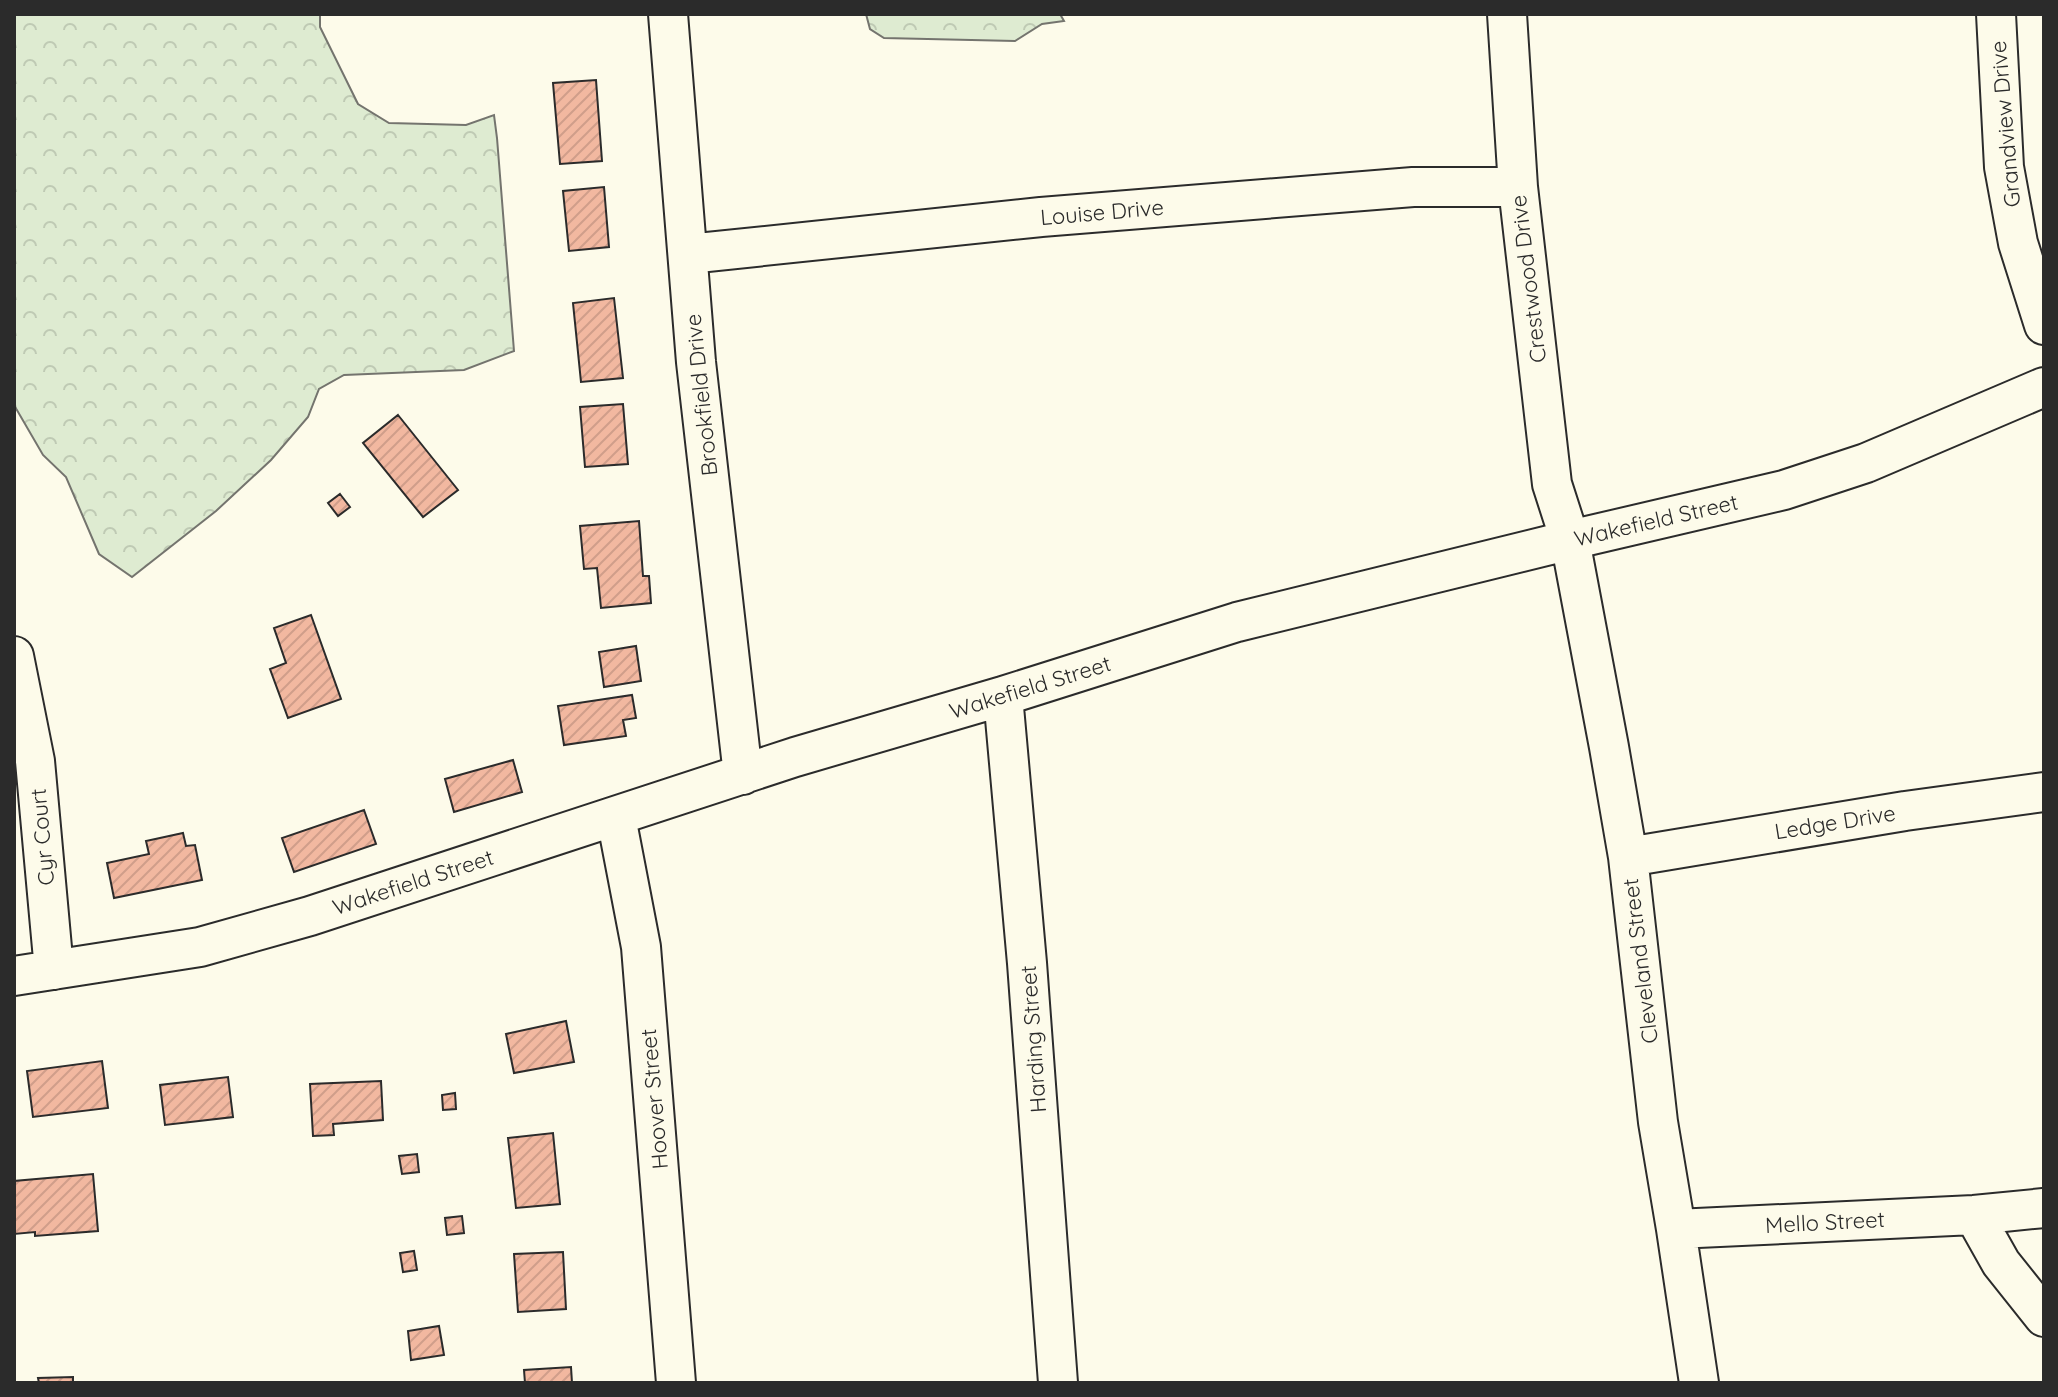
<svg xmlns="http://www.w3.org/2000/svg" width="2058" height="1397" viewBox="0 0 2058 1397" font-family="Quicksand,sans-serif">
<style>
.forest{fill:url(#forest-crowns);stroke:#74746e;stroke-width:2}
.building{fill:url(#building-hatch);stroke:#2b2b2b;stroke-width:2}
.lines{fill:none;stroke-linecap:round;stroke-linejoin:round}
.minor-casing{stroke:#2b2b2b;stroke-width:42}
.minor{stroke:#fdfbea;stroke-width:38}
.labels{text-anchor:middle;stroke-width:6;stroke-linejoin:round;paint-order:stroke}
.street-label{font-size:22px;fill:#2b2b2b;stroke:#fdfbea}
</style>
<defs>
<pattern id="forest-crowns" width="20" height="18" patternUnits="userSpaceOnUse" patternTransform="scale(2)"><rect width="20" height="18" fill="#deebd1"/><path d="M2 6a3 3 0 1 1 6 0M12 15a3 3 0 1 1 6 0" fill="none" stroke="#bfcab4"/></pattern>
<pattern id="building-hatch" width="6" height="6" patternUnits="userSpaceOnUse" patternTransform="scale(2)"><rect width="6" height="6" fill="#f2b8a0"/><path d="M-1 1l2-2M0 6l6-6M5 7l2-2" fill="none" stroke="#d09e8a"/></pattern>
</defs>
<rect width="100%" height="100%" fill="#fdfbea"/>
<path class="forest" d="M14,14H320V27L358,104L389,123L466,125L494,115L497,138L514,351L464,370L344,375L319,389L308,417L271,460L216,511L132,577L99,554L66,477L43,455L14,405Z
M866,14H1060L1064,21L1042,24L1015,41L884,38L870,29Z"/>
<path class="building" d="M596,80L602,161L560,164L553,83Z
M604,187L609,247L569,251L563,191Z
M614,298L623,378L581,382L573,303Z
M623,404L628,464L585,467L580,407Z
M398,415L458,490L423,517L363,443Z
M340,494L350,507L338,516L328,503Z
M639,521L643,576H649L651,603L601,608L597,568L584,569L580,526Z
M311,615L341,699L288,718L270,669L286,663L274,628Z
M636,646L641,681L604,687L599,652Z
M632,695L636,718L623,720L626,736L564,745L558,706Z
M513,760L522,792L454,812L445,779Z
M364,810L376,844L294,872L282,838Z
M183,833L186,846L195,845L202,880L114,898L107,863L149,854L146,841Z
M566,1021L574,1062L514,1073L506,1034Z
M102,1061L108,1108L33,1117L27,1071Z
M228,1077L233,1117L165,1125L160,1085Z
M381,1081L383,1120L333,1124L334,1135L313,1136L310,1084Z
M455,1093L456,1109L443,1110L442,1095Z
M553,1133L560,1204L516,1208L508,1138Z
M417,1154L419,1172L402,1174L399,1156Z
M93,1174L98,1231L35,1236V1232L14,1234V1181Z
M462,1216L464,1233L447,1235L445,1218Z
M414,1251L417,1270L403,1272L400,1253Z
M563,1252L566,1309L518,1312L514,1254Z
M439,1326L444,1355L411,1360L408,1331Z
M571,1367L572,1383H525L524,1370Z
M73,1377V1383H39L38,1378Z"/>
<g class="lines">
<g class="minor-casing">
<path id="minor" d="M668,14L696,362L743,775
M1507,14L1518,187L1552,484L1570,540L1609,747L1628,857L1658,1122L1676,1229L1699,1383
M1996,14L2004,167L2018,243L2044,325
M688,254L1041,217L1413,187H1518
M14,656L35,761L54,970
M1003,696L1027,963L1058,1383
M616,817L641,947L676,1383
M1628,857L1905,811L2044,792
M14,976L200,947L310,916L795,757L1003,696L1237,622L1570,540L1784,490L1866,463L2044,387
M1974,1215L2001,1263L2044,1317
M1676,1229L1974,1215L2044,1208"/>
</g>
<use href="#minor" class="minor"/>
</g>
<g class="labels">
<g class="street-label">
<text transform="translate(2005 124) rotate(-95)" y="8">Grandview Drive</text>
<text transform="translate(1102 212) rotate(-5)" y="8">Louise Drive</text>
<text transform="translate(1528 279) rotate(-97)" y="8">Crestwood Drive</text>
<text transform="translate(701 395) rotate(-96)" y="8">Brookfield Drive</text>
<text transform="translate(1656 520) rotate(-13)" y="8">Wakefield Street</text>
<text transform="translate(1030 687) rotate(-17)" y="8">Wakefield Street</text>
<text transform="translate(1835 822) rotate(-9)" y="8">Ledge Drive</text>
<text transform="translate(42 837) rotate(-95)" y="8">Cyr Court</text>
<text transform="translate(413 882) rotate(-18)" y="8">Wakefield Street</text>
<text transform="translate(1640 961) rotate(-97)" y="8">Cleveland Street</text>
<text transform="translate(1033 1039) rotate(-94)" y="8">Harding Street</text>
<text transform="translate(654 1099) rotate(-95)" y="8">Hoover Street</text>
<text transform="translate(1825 1222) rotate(-3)" y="8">Mello Street</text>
</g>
</g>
<rect width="2058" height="1397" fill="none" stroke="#2b2b2b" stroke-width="32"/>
</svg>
